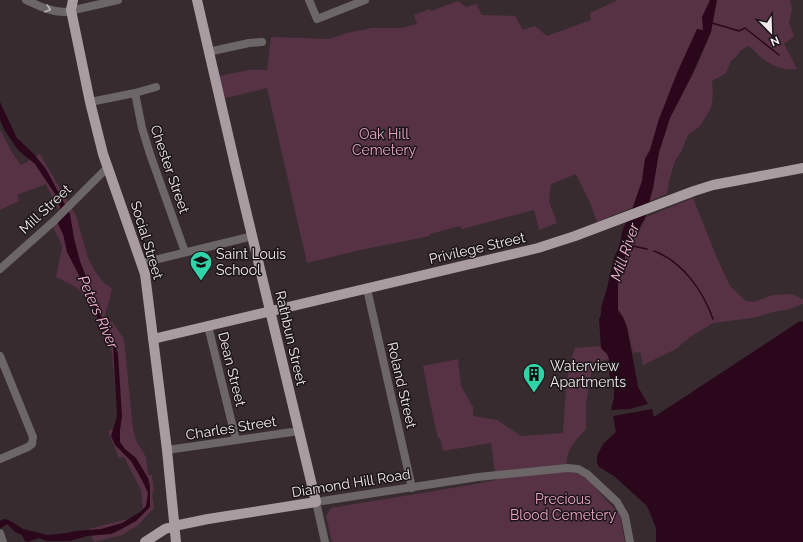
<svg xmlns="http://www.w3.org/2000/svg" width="803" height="542" viewBox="0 0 803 542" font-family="Raleway,sans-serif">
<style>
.green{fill:#573244}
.water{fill:#2b071b}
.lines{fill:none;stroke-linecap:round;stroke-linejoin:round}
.stream{stroke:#2b071b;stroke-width:1.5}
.minor{stroke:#6c6668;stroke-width:8}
.major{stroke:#a89ca1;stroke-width:10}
.oneway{stroke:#bcb5b7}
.labels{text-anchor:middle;stroke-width:3;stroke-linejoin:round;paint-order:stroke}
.park-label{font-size:14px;fill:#eda5c7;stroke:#1b1518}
.street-label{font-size:14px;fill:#f1e9ec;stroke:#1b1518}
.poi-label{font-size:14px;fill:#f1e9ec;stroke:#1b1518;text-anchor:start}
.water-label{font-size:15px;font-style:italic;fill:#fdb3d5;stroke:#1b1518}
</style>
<rect width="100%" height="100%" fill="#372b30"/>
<path class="green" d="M618,0H790L792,8L789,23L794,36L784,44L797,69C784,71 772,66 762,58C756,54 754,49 748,46L740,51L736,57L731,61L726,73L712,81L713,94L711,108L700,126L688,135L681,152L675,161L669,181L667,194L649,201L653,188L659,152L670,118L696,68L711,32L713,21L703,30L697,29L659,119L650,150L645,159L642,181L633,207L597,222L591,205L576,174L551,184L549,201L557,223L539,230L534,210L462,229L460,226L430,234V236L360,250L307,263L267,88L222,99L215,77L249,70H267L271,37L329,39L347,33L372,28H401L417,24L414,15L430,9L431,11L458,1L466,7L476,4L482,15L515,16L523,30L535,26L547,36L591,20L590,13Z
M0,130L13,154L21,165L40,154L76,216L88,258L94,270L103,282L112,289L105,316L113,323L124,339L133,429L136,441L146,457L148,475H152L154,492L152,493L154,508L138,525L122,535L94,542L89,529L131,518L143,510L141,490L124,457L119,458L108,431L115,428L118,416L111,345L108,337L104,335C102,324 87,296 78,289C72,284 63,281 56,277L62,247L60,241L51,223L60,212L46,184L17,195L19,201L0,210Z
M693,198L717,258L730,286L746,301L754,302L773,295L791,294L803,299V304L786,310L777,311L752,318L713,323L690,337L676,349L643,365L640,352L633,353L627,327L623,317L618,310V282L627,250L640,229L646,217Z
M601,346V348L607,354L609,359L593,363L586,403V429C573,443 565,450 567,471L581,475L590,482L620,515L625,542H332L326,516L331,508C386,498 441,491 496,480L491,443L443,451L440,438H438L432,412L423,366L458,359L461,386L473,407V416L497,420L521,436L563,433C566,403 564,378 575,348Z"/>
<path class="water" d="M710,0H717L711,32L692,75L670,118L659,152L653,188L645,218L627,250L618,282V310L623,317L627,327L638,387L648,404L630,409L612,410L611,409L614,398V391L609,373V359L607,354L601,348L599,319L601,314V308L607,288L614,258L619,247L623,229L633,207L642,181L645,159L650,150L659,119L677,73L697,29L703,30L702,17Z
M0,102L17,138L33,153L46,169L70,214L74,238L80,261L105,326L114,340L118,354L122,416L120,430V442L125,449L136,458L148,478L150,486V507L136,521L116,532L111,534L87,536L70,541H46L39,538L28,542L25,541L22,535L15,532L7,524L0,529V521L4,519L9,520L23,529L48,535L67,533L76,531L101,529L122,523L140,512L146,506L148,493L142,480L131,461L115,445L111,436L117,416L113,346L108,336L104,334L85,287L67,252L63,234L58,224L60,207L55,194L35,164L18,150L5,131L0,120Z
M800,321L803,322V542H656V528L647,506L614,476L599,467L597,463V456L603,444L616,432L613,416L652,409L654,417Z"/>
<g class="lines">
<path class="stream" d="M712,23L739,31L745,28L779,55
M628,245L647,249
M654,251C683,262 703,291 713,319"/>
<path class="minor" d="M26,0C39,6 51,12 65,12L118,0
M309,0L317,19L365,0
M208,52L249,43L262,42
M135,93L142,128L150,154L185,252
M90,102L135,93L156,87
M142,263L253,236
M0,269L54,221L107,168
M367,289L412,488
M208,326L236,440
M0,356L33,437L32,444L28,447L0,459
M167,450L299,431
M0,533L3,542
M325,542L316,502L478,477L567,468L578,469L587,474L617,502L625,516L630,542"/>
<path class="major" d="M73,0L71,10L90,102L103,154L145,274L167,450L176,542
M153,339L538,248L575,236L694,191L713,185L803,168
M145,542L165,529L174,526L208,519L316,502L236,169L197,0"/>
</g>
<defs><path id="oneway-chevron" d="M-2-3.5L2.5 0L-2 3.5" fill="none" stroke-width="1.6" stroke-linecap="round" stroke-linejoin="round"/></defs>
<use class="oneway" href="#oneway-chevron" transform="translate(48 9) rotate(18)"/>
<defs>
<g id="school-pin" transform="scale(1.15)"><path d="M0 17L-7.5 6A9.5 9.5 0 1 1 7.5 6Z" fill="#31d4a9" stroke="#1b1518"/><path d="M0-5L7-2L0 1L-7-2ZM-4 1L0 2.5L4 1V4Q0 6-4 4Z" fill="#111"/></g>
<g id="building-pin" transform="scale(1.15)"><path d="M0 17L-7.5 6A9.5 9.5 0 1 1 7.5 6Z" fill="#31d4a9" stroke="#1b1518"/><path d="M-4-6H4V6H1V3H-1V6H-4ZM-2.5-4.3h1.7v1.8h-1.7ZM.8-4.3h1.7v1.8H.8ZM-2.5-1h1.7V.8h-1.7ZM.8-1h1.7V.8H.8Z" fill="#111"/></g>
</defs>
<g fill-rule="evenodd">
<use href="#school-pin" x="201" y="262"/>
<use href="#building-pin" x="534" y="374"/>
</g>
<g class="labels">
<g class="park-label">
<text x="384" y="139">Oak Hill<tspan x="384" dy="16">Cemetery</tspan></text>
<text x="563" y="504">Precious<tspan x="563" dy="16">Blood Cemetery</tspan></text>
</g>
<g class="street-label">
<text transform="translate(170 169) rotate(71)" y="5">Chester Street</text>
<text transform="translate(45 209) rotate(-43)" y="5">Mill Street</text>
<text transform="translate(147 240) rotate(73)" y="5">Social Street</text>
<text transform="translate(477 248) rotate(-13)" y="5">Privilege Street</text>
<text transform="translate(291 338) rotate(77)" y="5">Rathbun Street</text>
<text transform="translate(232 369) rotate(76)" y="5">Dean Street</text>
<text transform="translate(402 385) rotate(77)" y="5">Roland Street</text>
<text transform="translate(231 428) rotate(-9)" y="5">Charles Street</text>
<text transform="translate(351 483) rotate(-9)" y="5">Diamond Hill Road</text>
</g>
<g class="poi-label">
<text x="216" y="259">Saint Louis<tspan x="216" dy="16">School</tspan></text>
<text x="550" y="371">Waterview<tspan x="550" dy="16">Apartments</tspan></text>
</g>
<g class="water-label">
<text transform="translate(625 252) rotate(-71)" y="5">Mill River</text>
<text transform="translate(98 312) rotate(66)" y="5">Peters River</text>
</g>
</g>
<g transform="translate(771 32) rotate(157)" stroke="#1b1518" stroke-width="3" paint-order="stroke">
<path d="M0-3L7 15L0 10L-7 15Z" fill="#f1e9ec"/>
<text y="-6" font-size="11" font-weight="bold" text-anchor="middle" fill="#f1e9ec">N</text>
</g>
</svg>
